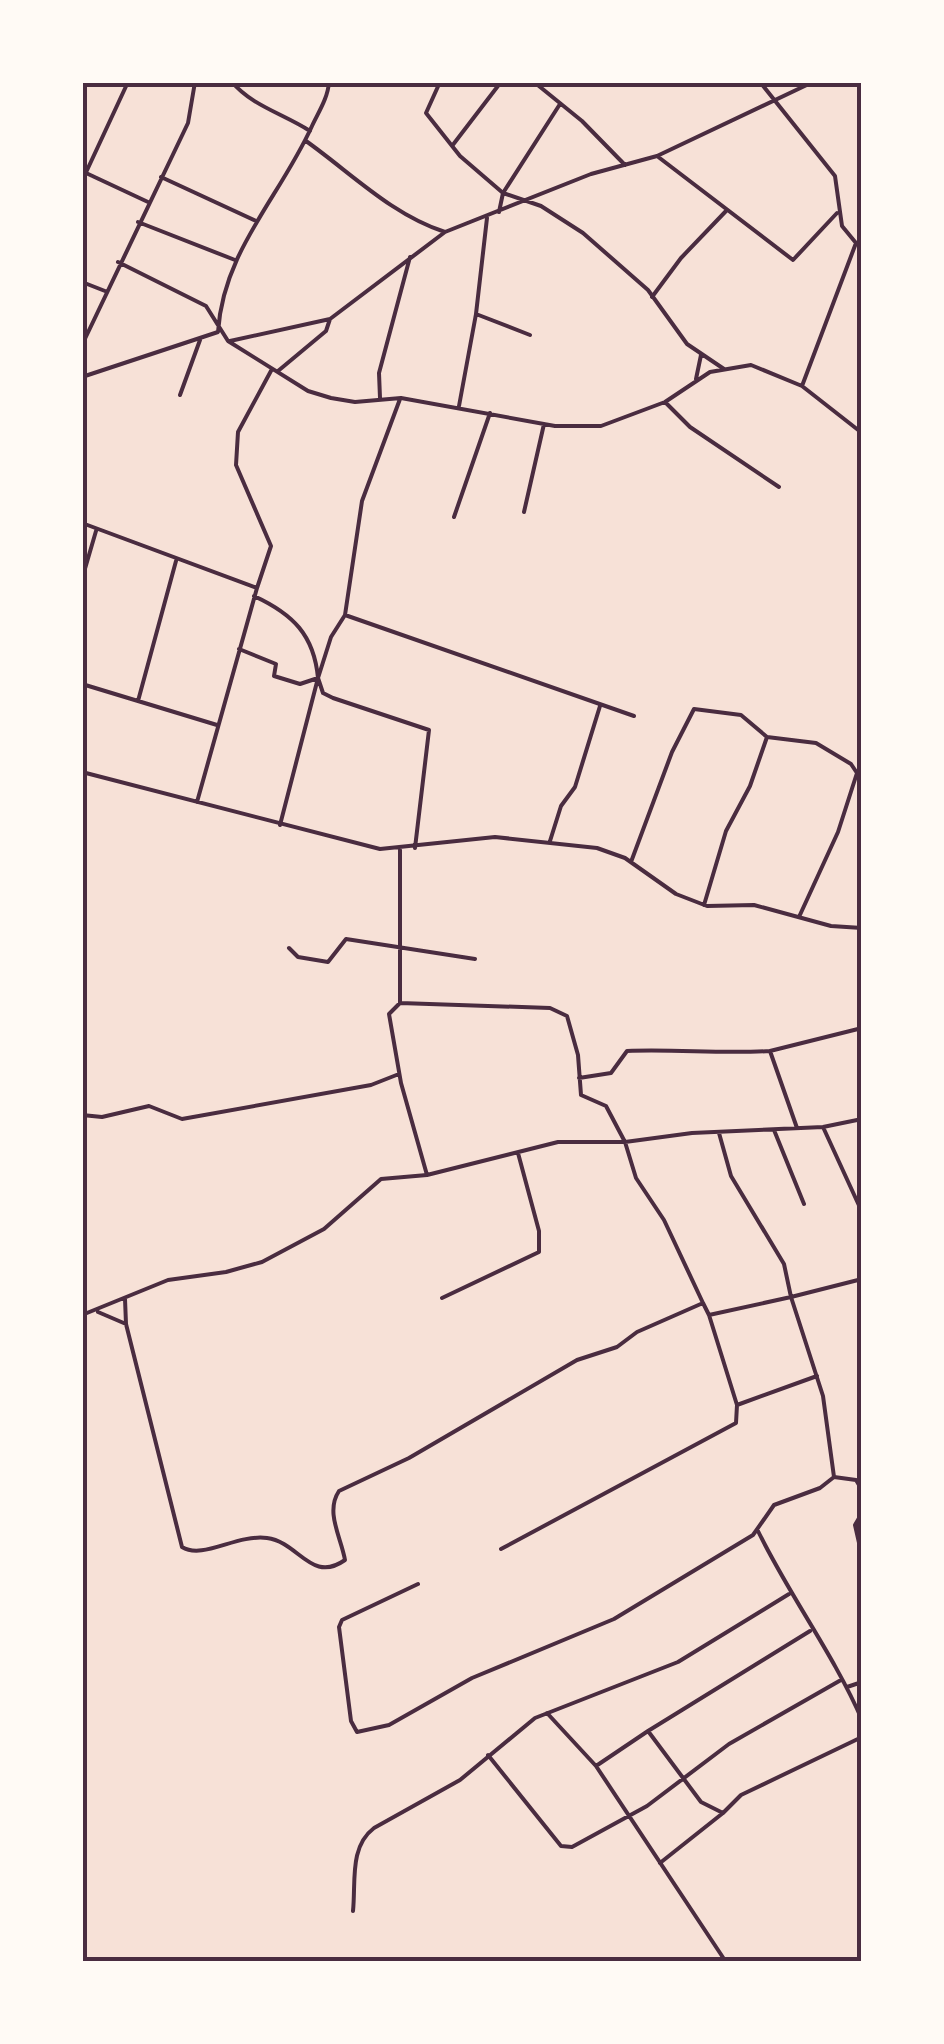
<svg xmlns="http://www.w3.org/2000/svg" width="944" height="2044" viewBox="0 0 944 2044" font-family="Signika,sans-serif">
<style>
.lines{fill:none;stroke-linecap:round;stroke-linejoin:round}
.minor{stroke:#4a2c40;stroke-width:4}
.neatline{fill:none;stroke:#4a2c40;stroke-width:4}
</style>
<rect width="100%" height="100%" fill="#f7e1d7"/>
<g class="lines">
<path class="minor" d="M232,82C252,106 284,114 310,131
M440,82L426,113L460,156L503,193L541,206L583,233L648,290L687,344L724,369
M534,82L582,121L625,165
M760,82L835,176L842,226L856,243L802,386
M306,141C351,173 392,215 445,232
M452,146L501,82
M657,156L793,260L837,213
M86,173L148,202
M161,177L256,221
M82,181L128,82
M499,212L503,193L560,104
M138,222L235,260
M118,262L206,306L228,341L308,391L331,398L355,402L401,398L555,426H601L665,402L710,372L751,365L802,386L862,433
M82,282L105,291
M652,297L681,258L726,211
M476,314L530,335
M230,341L330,319L445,232L591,174L657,156L813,82
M82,345L188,123L195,82
M278,371L326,331L330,319
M82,377L218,332C223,251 280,197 312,126C318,113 328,98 329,82
M696,379L701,355
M180,395L200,340
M380,398L379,373L410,257
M665,402L690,427L779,487
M459,406L476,314L487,218
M524,512L544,424
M454,517L490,413
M82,523L257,588L197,802
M82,579L96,531
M257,588L271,546L236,465L238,432L272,369
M254,596C293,614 314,635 318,678L331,637L345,615L362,501L400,399
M345,615L634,716
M239,649L276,664L274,676L300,684L318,678
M82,684L217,725
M138,701L176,561
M82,772L380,849L495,837L597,848L625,858L676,894L707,906L754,905L831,926L862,928
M280,825L318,678L323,693L333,698L429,730L415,848
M550,841L561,806L575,787L600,706
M400,850V1003L389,1014L401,1083L427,1175
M631,862L672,752L694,709L741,715L767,737L816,743L851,764L857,773L838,832L799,917
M704,905L726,831L750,786L767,737
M289,948L298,957L328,962L346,939L475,959
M400,1003L550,1008L567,1016L578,1055L581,1095L606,1106L625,1142L636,1178L664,1220L703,1303
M770,1051L862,1028
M579,1078L611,1073L627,1051C676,1049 722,1054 770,1051L797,1128
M82,1115L102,1117L149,1106L182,1119L371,1085L399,1074
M823,1127L862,1212
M774,1130L804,1204
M442,1298L539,1252V1231L518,1153
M125,1299L126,1324L182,1547C203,1560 236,1534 267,1538C299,1542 311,1584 345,1560C341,1537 325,1512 339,1491L409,1458L577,1360L617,1347L637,1332L703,1303L709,1315L791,1297L784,1264L731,1176L719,1133
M98,1312L126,1324
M82,1315L168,1280L226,1272L262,1262L324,1229L381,1179L427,1175L558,1142H625L692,1133L823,1127L862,1119
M737,1405L817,1376
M834,1477L856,1480L862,1490
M862,1513L855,1525L862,1556
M758,1531C789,1595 834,1655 862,1720
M501,1549L736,1423L737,1405L709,1315
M418,1584L342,1620L339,1627L351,1721L357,1732L389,1725L472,1678L614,1619L753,1535L774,1505L820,1488L834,1477L823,1396L791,1297L862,1279
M847,1687L862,1682
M547,1713L596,1766L726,1962
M648,1731L810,1631
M488,1755L561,1846L572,1847L647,1806L729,1744L841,1680
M596,1766L648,1731L701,1802L723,1813L741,1795L862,1737
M660,1863L723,1813
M353,1911C356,1882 349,1847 374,1828L460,1780L535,1718L678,1662L789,1594"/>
</g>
<rect width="944" height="2044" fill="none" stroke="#fffaf5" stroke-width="170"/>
<rect x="85" y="85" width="774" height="1874" class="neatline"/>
</svg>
